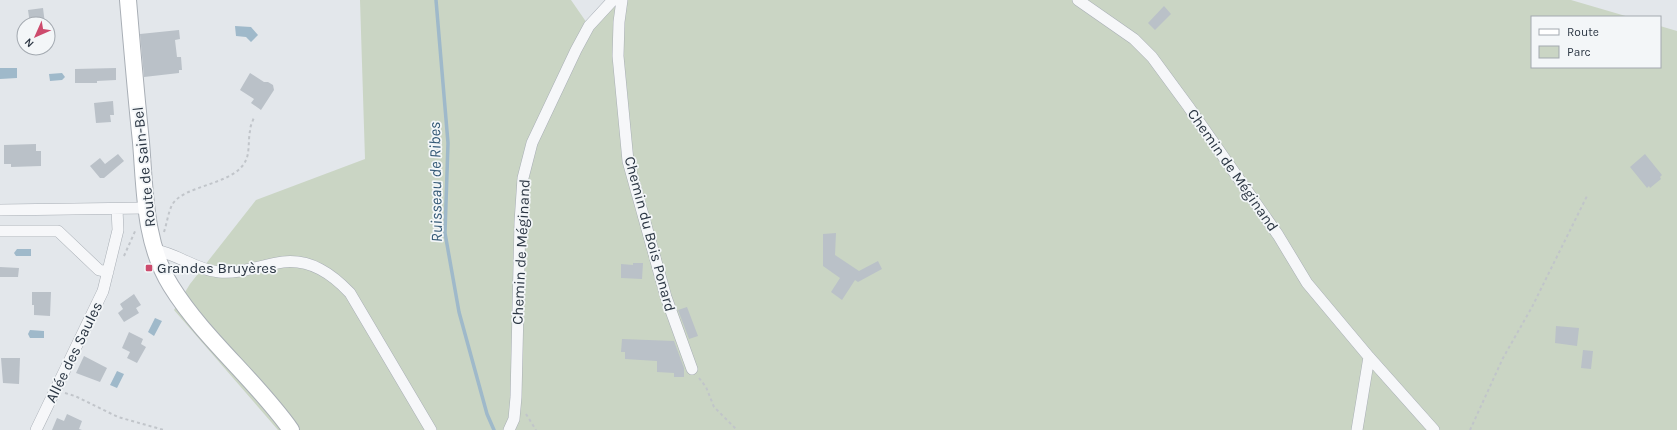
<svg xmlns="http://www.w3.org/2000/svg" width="1677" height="430" viewBox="0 0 1677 430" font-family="Karla,sans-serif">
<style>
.green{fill:#cad5c4}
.water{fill:#9fb9ca}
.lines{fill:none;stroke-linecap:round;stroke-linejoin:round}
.stream{stroke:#9fb9ca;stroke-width:3.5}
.building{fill:#bac1c8}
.minor-casing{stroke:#a8aeb5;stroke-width:12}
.secondary-casing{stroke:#a8aeb5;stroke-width:18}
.path{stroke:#c1c5ca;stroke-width:2;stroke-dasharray:3 3;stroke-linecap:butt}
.minor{stroke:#f6f7f9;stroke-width:11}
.secondary{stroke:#fff;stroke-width:16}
.poi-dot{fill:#cd4b6d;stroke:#f3f6f8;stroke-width:1.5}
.labels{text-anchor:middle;stroke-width:3.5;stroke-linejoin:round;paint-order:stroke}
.street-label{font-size:15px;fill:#2b3643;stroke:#f3f6f8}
.poi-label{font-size:15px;fill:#2b3643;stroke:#f3f6f8;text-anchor:start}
.water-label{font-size:16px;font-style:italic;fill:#355a77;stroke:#f3f6f8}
</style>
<rect width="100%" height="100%" fill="#e3e7eb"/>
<path class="green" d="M360,0H571L589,26L613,0H1571L1629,17H1532V67H1660V26L1677,31V430H278L174,310L190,284L256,200L365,159Z"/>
<path class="water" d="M235,26L251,27L258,35L251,42L246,37L236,36Z
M0,68H17V78L0,79Z
M62,73L65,77L62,80L50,81L49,74Z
M17,249H31V256H16L14,253Z
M155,318L162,321L154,336L148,332Z
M30,330L44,331V338H30L28,334Z
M117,371L124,374L117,388L110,385Z"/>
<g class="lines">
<path class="stream" d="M436,0L448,143L445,233L459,312L487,414L494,430"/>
</g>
<path class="building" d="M1164,6L1171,14L1155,30L1148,23Z
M43,8L45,24H30L28,10Z
M179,30L180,39L175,40L177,57H181L182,70H179V73L144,77L140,34Z
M116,68V80L97,81V83H75V69Z
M250,73L264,82H268L273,85L274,90L261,110L251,103L254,99L240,90Z
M113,101L114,115H110L111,122L96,123L94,103Z
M36,144V151H41V166L11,167V164H4V145Z
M118,154L124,161L104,178H100L90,166L100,158L105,164Z
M1645,154L1662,175L1660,177L1661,179L1650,188L1649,186L1647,188L1630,167Z
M836,233L835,255L859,271L878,261L882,269L858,282L855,280L842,300L831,292L840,278L823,266V234Z
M633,263H643L642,279L621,278V264L633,265Z
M0,267L19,268L18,277H0Z
M32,292H51L50,316L34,315V305H32Z
M134,294L141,305L136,308L139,313L124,322L118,313L123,309L120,304Z
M687,307L698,336L689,339L678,310Z
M1556,326L1579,328L1577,346L1555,343Z
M129,332L143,339L141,344L146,347L137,363L127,358L130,352L122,348Z
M622,339L674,341L684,368V377H674V373L657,372V361L625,359V352H621Z
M1583,350L1593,351L1591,369L1581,368Z
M84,356L107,368L100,382L76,373Z
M1,358H20L19,384L3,383Z
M67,414L82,421L79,429L82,430H52L57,418L64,421Z"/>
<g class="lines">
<g class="minor-casing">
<path id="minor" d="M622,0L619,22L618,56L628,161L666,297L692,369
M1078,0L1134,39L1152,57L1188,106L1278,235L1307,283L1369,357L1434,430
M0,210L146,208
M0,231H58L99,270L108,272
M155,250C178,254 196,270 219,272C241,274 261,265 283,262C311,259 332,274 350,293L431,430
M36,430L103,291L118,230L117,209
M509,430L514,419L516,397L520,222L523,178L532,143L576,50L589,26L613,0
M1357,430L1369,357"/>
</g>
<g class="secondary-casing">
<path id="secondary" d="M128,0C132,47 136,95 141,142C145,190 144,243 171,286C204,339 255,379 291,430"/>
</g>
<path class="path" d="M164,232C167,223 168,213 172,205C183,185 233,185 245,162C250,154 248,140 250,131C250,126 253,121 254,117
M124,256L136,229
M699,378L706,387L714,407L737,430
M65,393L75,396L118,417L164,430
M526,414L536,430
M1470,430L1503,358L1532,307L1588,194"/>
<use href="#minor" class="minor"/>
<use href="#secondary" class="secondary"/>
</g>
<rect class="poi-dot" x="145" y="264" width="8" height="8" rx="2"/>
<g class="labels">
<g class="street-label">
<text transform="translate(144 167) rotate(-96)" y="5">Route de Sain-Bel</text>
<text transform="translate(1233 170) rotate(55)" y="5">Chemin de Méginand</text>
<text transform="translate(650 234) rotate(75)" y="5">Chemin du Bois Ponard</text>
<text transform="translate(521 252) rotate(-87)" y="5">Chemin de Méginand</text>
<text transform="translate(74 352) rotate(-64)" y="5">Allée des Saules</text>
</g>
<g class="poi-label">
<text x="157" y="273">Grandes Bruyères</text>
</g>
<g class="water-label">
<text transform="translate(435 182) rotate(-91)" y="6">Ruisseau de Ribes</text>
</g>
</g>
<rect x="1531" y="16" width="130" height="52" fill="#f3f6f8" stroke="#a3a9b0"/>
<rect x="1539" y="29" width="20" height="6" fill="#ffffff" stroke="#a3a9b0"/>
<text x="1567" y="36" font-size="12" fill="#2b3643">Route</text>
<rect x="1539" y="46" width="20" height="12" fill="#cad5c4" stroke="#a3a9b0"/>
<text x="1567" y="56" font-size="12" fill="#2b3643">Parc</text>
<g transform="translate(36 36) rotate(225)"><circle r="19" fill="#f3f6f8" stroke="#a3a9b0"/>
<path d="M0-3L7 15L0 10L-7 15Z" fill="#cd4b6d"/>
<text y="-6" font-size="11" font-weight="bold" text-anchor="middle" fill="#2b3643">N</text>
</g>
</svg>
